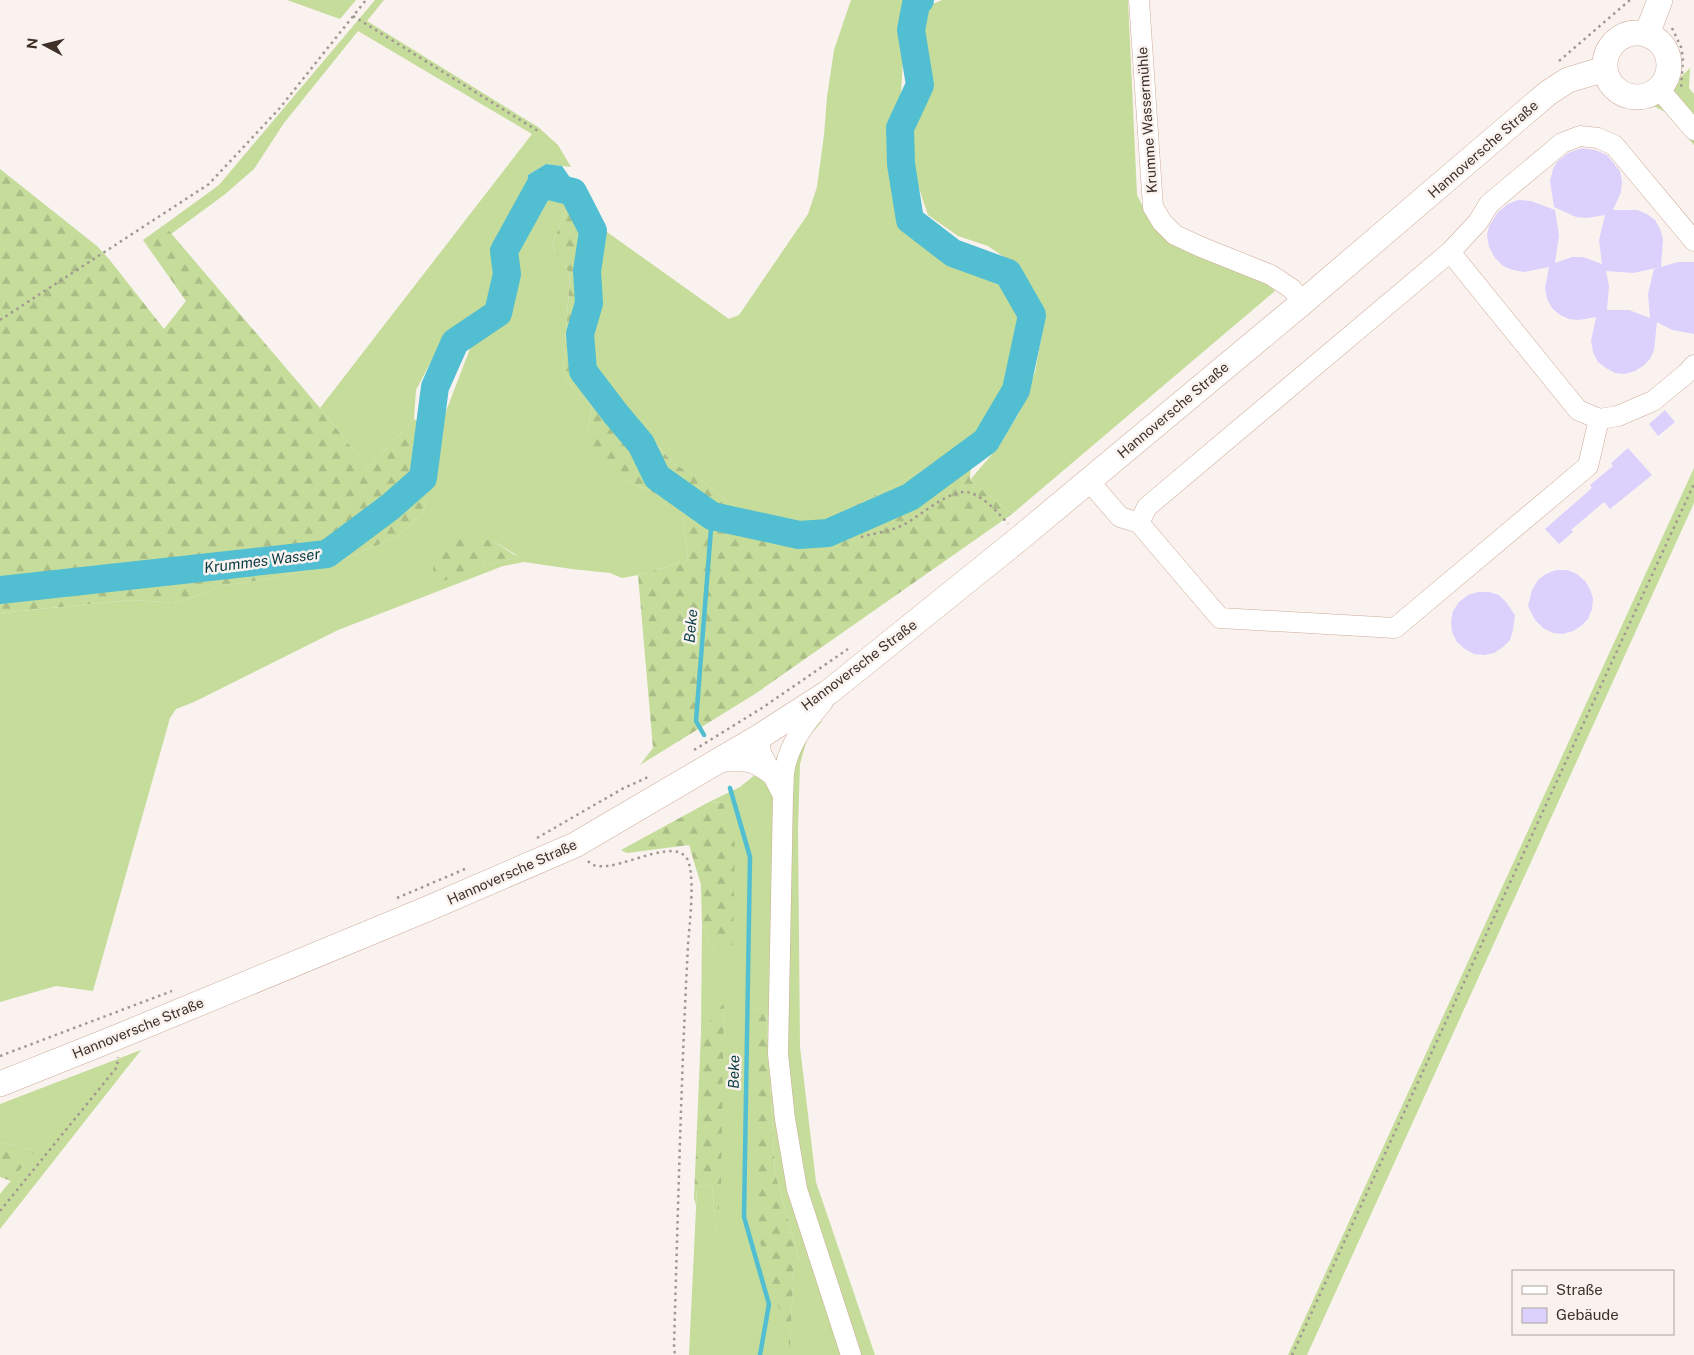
<svg xmlns="http://www.w3.org/2000/svg" width="1694" height="1355" viewBox="0 0 1694 1355" font-family="'Public Sans',sans-serif">
<style>
.grass{fill:#c5dc9b;fill-rule:evenodd}
.forest{fill:url(#forest-firs)}
.water{fill:url(#water-ripples)}
.lines{fill:none;stroke-linecap:round;stroke-linejoin:round}
.stream{stroke:#51bfd1;stroke-width:4.5}
.river{stroke:#51bfd1;stroke-width:28}
.building{fill:#dcd1fd}
.minor-casing{stroke:#cfac9a;stroke-width:21}
.major-casing{stroke:#cfac9a;stroke-width:26}
.path{stroke:#a29892;stroke-width:2.5;stroke-dasharray:2.5 4;stroke-linecap:butt}
.minor{stroke:#fff;stroke-width:20}
.major{stroke:#fff;stroke-width:25}
.labels{text-anchor:middle;stroke-width:5;stroke-linejoin:round;paint-order:stroke}
.street-label{font-size:14px;fill:#3e3029;stroke:#f9f2ee}
.water-label{font-size:15px;font-style:italic;fill:#083c44;stroke:#f9f2ee}
</style>
<defs>
<pattern id="forest-firs" width="22" height="20" patternUnits="userSpaceOnUse" patternTransform="scale(1.25)"><rect width="22" height="20" fill="#c5dc9b"/><path d="M5 1l3.5 6h-7zM16 11l3.5 6h-7z" fill="#aabd86"/></pattern>
<pattern id="water-ripples" width="26" height="14" patternUnits="userSpaceOnUse" patternTransform="scale(1.25)"><rect width="26" height="14" fill="#51bfd1"/><path d="M2 4q2-2 4 0t4 0M15 11q2-2 4 0t4 0" fill="none" stroke="#459caa"/></pattern>
</defs>
<rect width="100%" height="100%" fill="#f9f2ee"/>
<path class="grass" d="M287,0H356L340,19Z
M375,0H384L367,21L538,127L558,145L571,167L546,164L528,175L527,196L520,209L492,251L495,285L482,313L444,337L416,390L414,419L368,468L320,408L532,134L358,31L284,123L254,169L224,195L171,234L164,225L219,185Z
M851,0H906L903,12L904,43L901,94L889,119L896,206L905,224L947,259L999,281L1022,314L1010,380L989,426L972,445L817,525L772,522L737,508L689,471L675,465L608,390L592,363L590,335L599,307L597,289L607,232L729,319L739,315L808,214L817,187L824,135L827,97L834,50Z
M942,0H1128L1137,195L1151,223L1256,275L1275,291L1012,514L970,480L999,446L1019,413L1035,372L1043,327L1034,291L1016,265L988,246L958,236L928,215L912,167L914,126L925,101V77L919,46L926,7Z
M1690,68L1689,88L1694,94V145L1665,112L1652,105Z
M560,195L568,205L552,245L570,275L563,372L572,387L592,406L588,429L621,478L682,506L688,561L638,575L622,578L610,573L572,569L524,562L503,566L338,630L194,702L176,709L170,718L93,991L56,986L0,1002V613L131,600L178,603L222,586L281,577L340,561L397,537L423,512L433,471L438,432L473,341L501,323L517,284L513,250L541,204ZM493,541L520,557L483,566Z
M1694,468V503L1307,1355H1288Z
M823,720L807,739L800,764L798,830L800,1047L816,1182L875,1355H689L697,1187L712,1185L716,1230L724,1004L701,1033L702,925L714,951L723,803L709,802L740,787ZM766,1007L775,1173L799,1259L794,1263L790,1345L753,1011Z
M141,1050L0,1229V1194L35,1151L0,1142V1104Z"/>
<path class="forest" d="M0,169L97,246L109,259L164,329L186,301L143,240L164,225L320,408L368,468L414,419L438,432L433,471L423,512L397,537L340,561L281,577L222,586L178,603L131,600L0,613Z
M568,205L607,232L597,289L599,307L590,335L592,363L608,391L675,465L689,471L737,508L772,522L817,525L972,445L970,480L1012,514L755,694L640,765L653,748L638,575L688,561L682,506L621,478L592,456L588,429L592,406L572,387L563,372L570,275L552,245Z
M459,535L493,541L513,554L521,557L483,566L435,584C429,556 440,553 459,535Z
M709,802L723,803L735,844L733,945L714,951L702,925L701,885L689,845L627,853L621,850Z
M724,1003L721,1186L716,1233L712,1185L697,1187L696,1205L694,1198L701,1033Z
M766,1007L775,1173L799,1259L794,1263L790,1347L753,1217V1011Z
M0,1142L35,1151L11,1181L0,1177Z"/>
<path class="water" d="M546,164L562,166L571,179L568,205L560,195L541,204L532,216L520,209L527,196L528,175Z"/>
<g class="lines">
<path class="stream" d="M704,735L696,721L712,516
M730,788L750,857L744,1217L769,1304L760,1355"/>
<path class="river" d="M0,590L327,554L390,507L423,478L435,387L455,342L498,313L507,274L504,251L541,184L573,192L593,231L587,271L589,303L580,334L583,371L615,413L641,444L657,477L712,516L799,535L828,533L910,497L986,441L1016,390L1032,315L1008,273L953,253L910,220L901,164L900,128L920,85L911,30L916,4L920,0"/>
</g>
<path class="building" d="M1582,148L1595,150L1607,155L1620,171L1622,181L1621,192L1613,210H1637L1647,214L1655,220L1660,229L1663,239L1661,267L1633,273L1606,271L1609,286L1607,310H1629L1650,318L1648,294L1654,269L1678,262H1694V334L1672,330L1657,322L1654,350L1650,359L1643,366L1635,371L1625,374L1615,373L1606,368L1598,362L1593,352L1591,341L1596,317L1579,320L1569,319L1560,315L1552,308L1547,299L1545,288L1549,267L1524,272L1513,270L1503,266L1495,258L1489,247L1487,235L1489,226L1498,212L1508,204L1518,200L1531,201L1555,210L1559,235L1555,263L1572,257H1583L1602,264L1599,240L1605,215L1587,218L1576,217L1554,207L1550,181L1553,169L1557,162L1568,153Z
M1665,410L1675,422L1658,436L1649,424Z
M1628,448L1652,475L1610,509L1604,502L1571,530L1573,532L1559,544L1545,529L1592,488L1590,485L1613,466L1611,463Z
M1556,570H1567L1577,574L1585,581L1590,589L1593,599L1592,609L1588,619L1581,626L1573,631L1563,634L1553,633L1543,628L1535,620L1528,606L1532,590L1538,580L1546,574Z
M1478,592H1489L1499,595L1506,602L1515,615L1513,630L1510,640L1503,647L1494,653L1484,655L1474,654L1465,649L1457,642L1452,632L1451,621L1453,611L1459,602L1468,595Z"/>
<g class="lines">
<g class="minor-casing">
<path id="minor" d="M1139,0L1153,207L1162,222L1175,235L1201,247L1271,275L1292,289L1302,303
M1659,89L1694,130
M1694,241L1614,145L1598,138L1580,136L1562,143L1489,204L1478,222L1450,252L1578,410L1599,419L1618,416L1653,401L1687,373L1694,365
M1089,481L1120,517L1139,523L1220,618L1395,628L1588,466L1599,419
M1139,523L1147,507L1450,252
M823,702C806,722 791,741 785,767C783,776 784,786 783,795L778,1054L785,1119L797,1189L851,1355
M759,737L761,753L783,795
M719,762C745,761 750,758 772,775"/>
</g>
<g class="major-casing">
<path id="major" d="M1605 65a32 32 0 1 1 64 0a32 32 0 1 1-64 0Z
M1647,34L1660,0
M0,1084L120,1036L427,909L575,845L759,737L829,692L1020,538L1302,303L1548,93L1568,80L1605,69"/>
</g>
<path class="path" d="M353,16L538,131
M1672,28L1681,47L1683,58L1681,88
M1559,61L1630,0
M0,320L209,184L279,109L366,0
M861,537C875,533 892,531 905,524C921,515 948,491 966,492C980,493 999,513 1008,524
M694,750L762,708L848,649
M537,838L622,789L648,777
M588,861C604,881 666,837 685,856C697,867 689,927 688,945C681,1078 678,1212 674,1345L675,1355
M397,898L465,869
M0,1056L172,991
M0,1211L117,1067L118,1057
M1292,1355L1694,484"/>
<use href="#minor" class="minor"/>
<use href="#major" class="major"/>
</g>
<g class="labels">
<g class="street-label">
<text transform="translate(1147 120) rotate(-94)" y="5">Krumme Wassermühle</text>
<text transform="translate(1483 149) rotate(-41)" y="5">Hannoversche Straße</text>
<text transform="translate(1173 410) rotate(-40)" y="5">Hannoversche Straße</text>
<text transform="translate(859 665) rotate(-37)" y="5">Hannoversche Straße</text>
<text transform="translate(512 872) rotate(-24)" y="5">Hannoversche Straße</text>
<text transform="translate(138 1028) rotate(-22)" y="5">Hannoversche Straße</text>
</g>
<g class="water-label">
<text transform="translate(262 561) rotate(-7)" y="5">Krummes Wasser</text>
<text transform="translate(691 626) rotate(-85)" y="5">Beke</text>
<text transform="translate(734 1072) rotate(-89)" y="5">Beke</text>
</g>
</g>
<rect x="1512" y="1270" width="162" height="65" fill="#f9f2ee" stroke="#aea49f"/>
<rect x="1522" y="1286" width="25" height="8" fill="#ffffff" stroke="#aea49f"/>
<text x="1556" y="1295" font-size="15" fill="#3e3029">Straße</text>
<rect x="1522" y="1308" width="25" height="15" fill="#dcd1fd" stroke="#aea49f"/>
<text x="1556" y="1320" font-size="15" fill="#3e3029">Gebäude</text>
<g transform="translate(45 45) rotate(277)" stroke="#f9f2ee" stroke-width="4" paint-order="stroke">
<path d="M0-4L9 19L0 12L-9 19Z" fill="#3e3029"/>
<text y="-8" font-size="14" font-weight="bold" text-anchor="middle" fill="#3e3029">N</text>
</g>
</svg>
